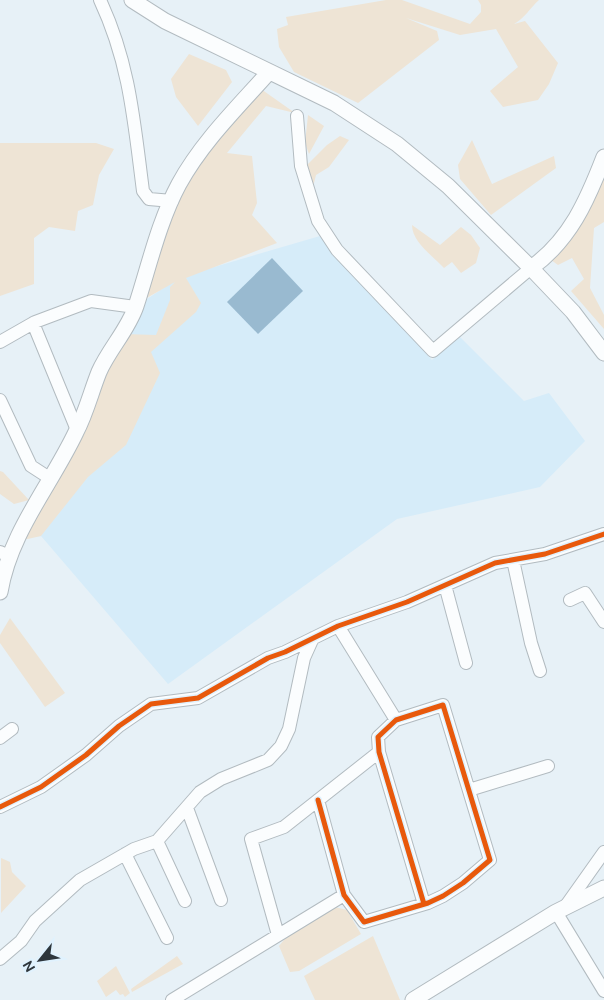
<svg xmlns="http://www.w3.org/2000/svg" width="604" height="1000" viewBox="0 0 604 1000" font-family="Ubuntu,sans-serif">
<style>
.built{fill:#d6ecf9}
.green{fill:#eee4d5}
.water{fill:#99bad0}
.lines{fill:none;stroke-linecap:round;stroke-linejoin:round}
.minor-casing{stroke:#b2bbc0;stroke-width:14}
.tertiary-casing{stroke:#b2bbc0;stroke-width:17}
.minor{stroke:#fbfdfe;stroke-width:12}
.tertiary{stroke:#fbfdfe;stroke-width:15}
.cycleway-casing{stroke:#e0f2fe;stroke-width:8}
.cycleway{stroke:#e8590c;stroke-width:5}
</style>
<rect width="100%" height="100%" fill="#e7f1f7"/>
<path class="built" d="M320,236L432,360L459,336L524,401L549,393L585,441L540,487L397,519L168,684L41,536L19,539L135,307L180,277Z"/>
<path class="green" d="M386,0H402L470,24L481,12V5L478,0H539C530,8 524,19 514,24L525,21L558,63L549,84L538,100L503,107L490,91L518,67L496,29L460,35L406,18L437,31L439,40L358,103L294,72L279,47L277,29L288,25L286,17Z
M189,54L226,70L232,82L198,126L176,97L171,79Z
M261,89L295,113L266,106L227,153L252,156L257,203L252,215L277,243L186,278L201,303L196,312L151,352L160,373L126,445L88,477L41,536L14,542L124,334L156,335L170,300V287L175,282L136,304L172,201L207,147Z
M308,115L324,126L309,154L305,143Z
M340,136L349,140L329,167L316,175L313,187L305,167L327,145Z
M472,140L492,184L554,156L556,168L491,215L460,179L458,165Z
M0,143H96L114,149L99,175L93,205L78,211L75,231L49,227L34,238V284L0,296Z
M604,164V222L594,228L590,288L604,315V329L571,291L584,279L572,258L558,265L547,257Z
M412,225L440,245L461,227L471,235L480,248L476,263L461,273L452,262L444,268C433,256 412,242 412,225Z
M0,471L3,472L29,500L14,504L0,494Z
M10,618L65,693L45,707L0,643V635Z
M1,858L10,862L12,872L26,886L1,913Z
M335,907L347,910L361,934L299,971L290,972L279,946L287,936Z
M373,936L400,1000H315L304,976Z
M177,956L183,964L132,992L131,989Z
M116,966L130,993L125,997L123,994L120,995L116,990L106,997L97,981Z"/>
<path class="water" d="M272,258L303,291L258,334L227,302Z"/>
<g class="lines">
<g class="minor-casing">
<path id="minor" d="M100,0C130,64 134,122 143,191L149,199L172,201
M297,116L301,166L318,221L337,250L433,351L531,268
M33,323L77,430
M0,342L35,322L91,301L135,307
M0,400L31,466L51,479
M0,552L9,556
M513,560L531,643L540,671
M445,585L466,663
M570,600L585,593L604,622
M338,626L396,720
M0,738L12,729
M469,790L548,766
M318,800L344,895L364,922L428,903L443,896L463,883L490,860L443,705L396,720L378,737L379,752L424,904
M0,807L41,787L86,755L119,726L151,704L198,698L268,658L285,652L338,626L407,602L495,563L545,554L604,534
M187,808L221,900
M157,841L185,901
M125,854L167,938
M565,907L604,852
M556,912L604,991
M278,935L251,839L284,827L379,752
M0,959L21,941L35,921L80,880L134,849L157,841L200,792L221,779L268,760L281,746L289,729L304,658L313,638
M172,1000L344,895"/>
</g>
<g class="tertiary-casing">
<path id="tertiary" d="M132,0L165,21L334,103L397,144L448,186L531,268L573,312L604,353
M531,268C570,240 587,201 604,157
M0,592C10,532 51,485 76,432C86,413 91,392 99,372C109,349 128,330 136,306C149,266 159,221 179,184C202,142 237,108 269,72
M413,1000L556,912L604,888"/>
</g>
<use href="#minor" class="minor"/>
<use href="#tertiary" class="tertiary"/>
<g class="cycleway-casing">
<path id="cycleway" d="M318,800L344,895L364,922L428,903L443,896L463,883L490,860L443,705L396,720L378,737L379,752L424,904
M0,807L41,787L86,755L119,726L151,704L198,698L268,658L285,652L338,626L407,602L495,563L545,554L604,534"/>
</g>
<use href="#cycleway" class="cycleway"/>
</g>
<g transform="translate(40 960) rotate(240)" stroke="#e0f2fe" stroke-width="4" paint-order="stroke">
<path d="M0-4L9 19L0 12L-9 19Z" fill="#2e363c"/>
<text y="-8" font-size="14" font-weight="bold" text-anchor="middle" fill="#2e363c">N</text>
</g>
</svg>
